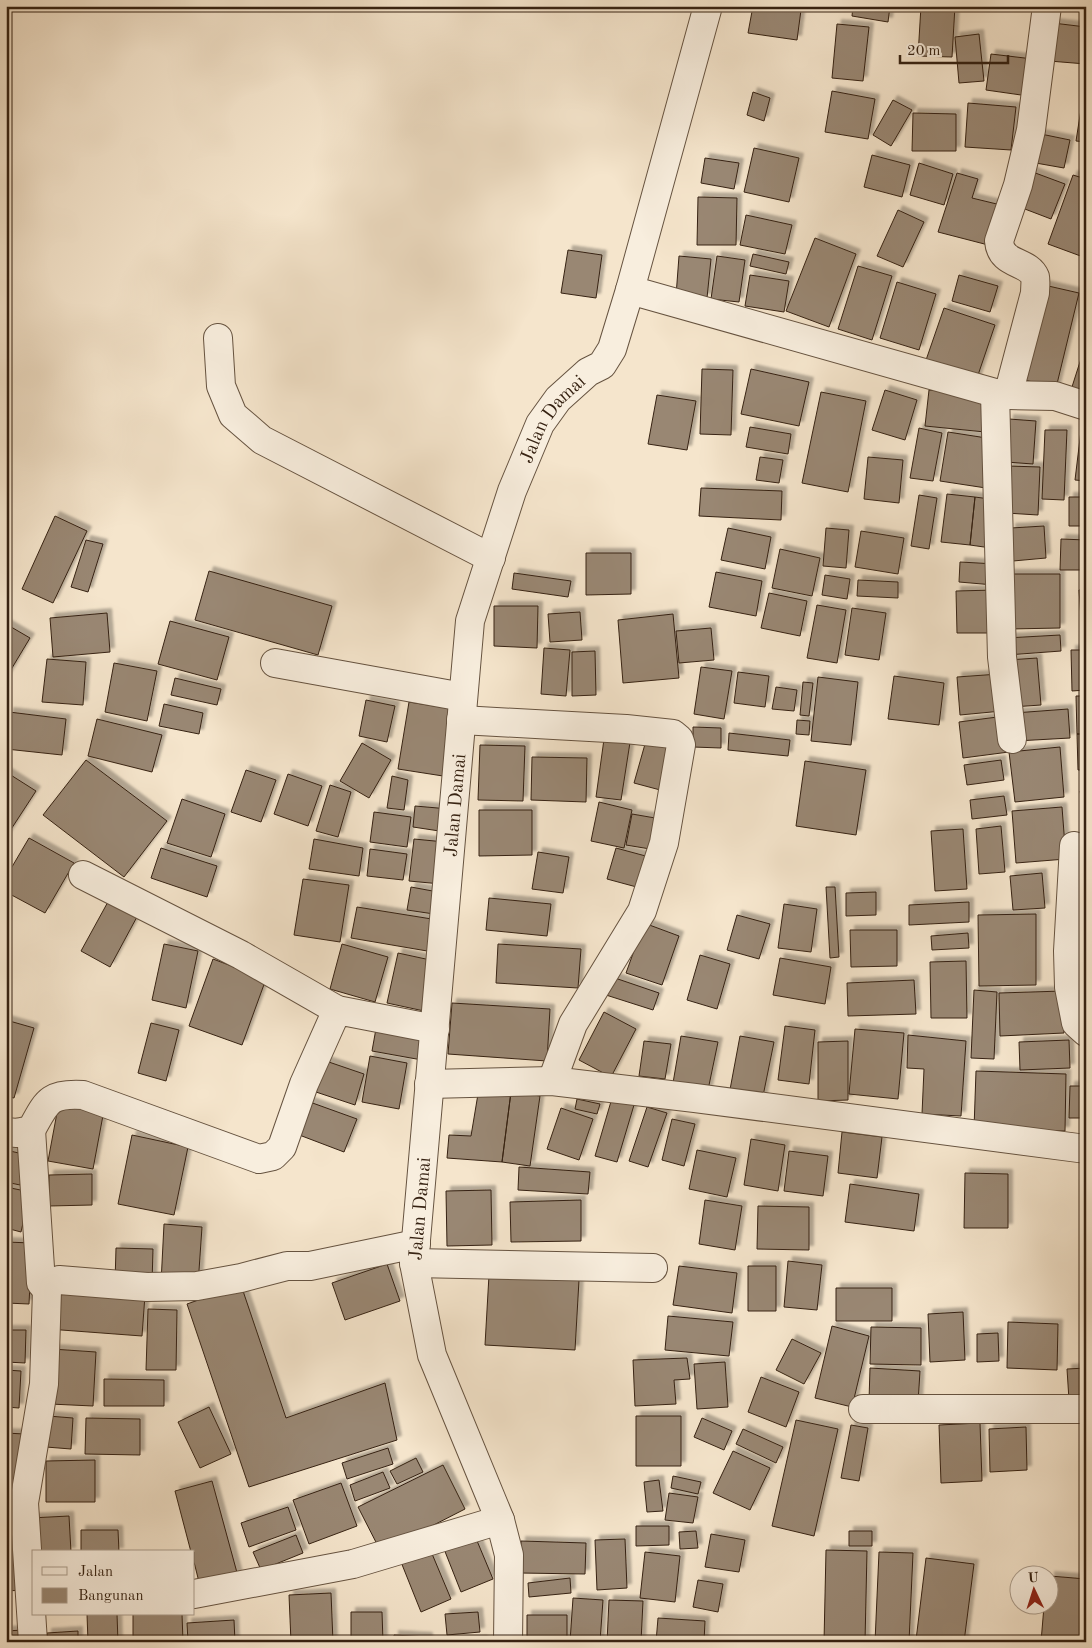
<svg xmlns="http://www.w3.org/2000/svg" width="1092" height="1648" viewBox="0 0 1092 1648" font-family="'Old Standard TT',serif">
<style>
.building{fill:#998773;stroke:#362212;filter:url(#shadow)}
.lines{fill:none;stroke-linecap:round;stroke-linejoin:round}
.minor-casing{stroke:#665340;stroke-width:30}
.minor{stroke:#f8eede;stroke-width:28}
.labels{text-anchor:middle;stroke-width:4.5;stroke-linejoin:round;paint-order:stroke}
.street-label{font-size:19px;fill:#362212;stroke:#f8eede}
</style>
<defs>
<filter id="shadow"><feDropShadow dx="4.5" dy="-4.5" stdDeviation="1" flood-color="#0004"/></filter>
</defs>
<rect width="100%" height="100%" fill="#f5e5cc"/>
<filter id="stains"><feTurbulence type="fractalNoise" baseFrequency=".004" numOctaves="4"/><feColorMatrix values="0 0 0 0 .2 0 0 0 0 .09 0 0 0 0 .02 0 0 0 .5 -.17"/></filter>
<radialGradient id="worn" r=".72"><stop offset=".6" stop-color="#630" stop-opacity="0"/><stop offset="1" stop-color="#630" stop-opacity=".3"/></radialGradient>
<path class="building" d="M753,6H780L801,10L797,40L748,33Z
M803,6H834L833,11Z
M853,6H890L888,22L852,16Z
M921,6H955L952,57L918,56Z
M1053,23L1086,27V64L1049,61Z
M837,24L869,27L863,81L832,78Z
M979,34L984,81L959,83L955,37Z
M991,54L1033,59L1028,96L986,90Z
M1084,90L1086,91V142L1076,141Z
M832,91L875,99L868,139L825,132Z
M753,92L770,98L764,121L747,115Z
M893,100L912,110L891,146L873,135Z
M968,103L1016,107L1011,150L965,147Z
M913,113L956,114V151H912Z
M1036,133L1070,140L1064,168L1030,162Z
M754,148L799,158L789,202L744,192Z
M872,155L910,165L902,197L864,187Z
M705,158L739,163L734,189L701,183Z
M919,163L953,174L944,205L910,195Z
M1030,171L1065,184L1051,219L1017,206Z
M957,173L978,179L972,198L1005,206L996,247L938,232Z
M1073,175L1086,179V258L1048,244Z
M698,197L737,198L736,245H697Z
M898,210L924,222L903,267L877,256Z
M746,215L792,225L785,254L740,245Z
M815,238L856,254L829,327L786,311Z
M568,250L602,255L596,298L561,293Z
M753,254L789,262L786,274L750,266Z
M679,256L711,259L707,298L676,296Z
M717,256L745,260L739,302L711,299Z
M858,266L892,276L872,340L838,329Z
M750,275L789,281L784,312L745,306Z
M959,275L998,286L990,312L952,301Z
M897,282L936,294L919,350L880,338Z
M1044,285L1079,293L1056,388L1021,379Z
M944,308L995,325L976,381L925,363Z
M1086,343V394L1071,390Z
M702,369L733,370L731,435L700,434Z
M751,369L809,382L799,426L741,414Z
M885,390L917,400L905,440L872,430Z
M929,390L988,396L985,432L925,426Z
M821,392L866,401L848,492L802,483Z
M657,395L696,401L687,450L648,444Z
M1009,419L1036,421L1033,464L1006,462Z
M1082,422L1086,423V481L1075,480Z
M750,427L791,434L788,454L746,447Z
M919,428L942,433L933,481L910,478Z
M1045,430H1067L1064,500L1042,499Z
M948,432L993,439L986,488L940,481Z
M760,457L783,460L779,483L756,480Z
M868,457L903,460L899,503L864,499Z
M1008,466L1040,467L1038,515L1006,513Z
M701,488L782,491L781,520L699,516Z
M947,494L975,497L970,545L941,542Z
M919,495L937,498L929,549L911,546Z
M975,497L997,500L991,548L970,545Z
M1069,497H1086V526H1069Z
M55,516L87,531L53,603L22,589Z
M1044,526L1046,558L1013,561L1011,528Z
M728,528L771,537L765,569L721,560Z
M826,528L849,530L846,568L823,566Z
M861,531L904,538L898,574L855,567Z
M1061,539L1086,540V570H1060Z
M86,540L103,544L88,592L71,587Z
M780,549L820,558L812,596L772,588Z
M586,553H631V594L586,595Z
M960,562L996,564L994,585L959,582Z
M209,571L332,606L318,655L195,620Z
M716,572L762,581L756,616L709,607Z
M514,573L571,581L568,597L512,589Z
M1008,574H1060V628L1009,629Z
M825,575L850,579L847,599L822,595Z
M858,580L898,582V598L857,596Z
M1086,589V632L1082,633L1079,590Z
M995,590V633H957L956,591Z
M769,593L807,601L800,636L761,628Z
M817,605L846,610L837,663L807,658Z
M494,606H538L537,648L494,646Z
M852,608L886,613L879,660L845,655Z
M580,612L582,640L550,642L548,614Z
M107,613L110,652L53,657L50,618Z
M673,614L679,678L623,683L618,620Z
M170,621L229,637L217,680L158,664Z
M6,624L30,638L6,678Z
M711,628L714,660L679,663L676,631Z
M1060,635L1061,651L1007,655L1006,638Z
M544,648L570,650L566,696L541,694Z
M1071,650H1086V690L1072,691Z
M595,651L596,695L572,696V652Z
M1037,658L1041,705L1012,707L1008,660Z
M47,659L86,662L83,705L42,702Z
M114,663L157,671L147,721L105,712Z
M701,667L732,671L724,719L694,714Z
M738,672L769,676L765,707L734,703Z
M999,674L1002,711L960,715L957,677Z
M894,676L944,683L939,725L888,719Z
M818,677L858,682L851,745L811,741Z
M175,678L221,689L217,705L171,695Z
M803,682L813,683L809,716L800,715Z
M776,687L797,690L794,711L772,709Z
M1076,696H1086V734H1077Z
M366,700L395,706L387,742L359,736Z
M409,702L453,709L443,776L398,769Z
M164,704L203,713L199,734L159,726Z
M1068,709L1070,738L1016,741L1014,713Z
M9,712L66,719L62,755L6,749Z
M1005,716L1009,752L963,758L959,722Z
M97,719L162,735L152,772L88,756Z
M797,720L810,721L809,735L796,734Z
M693,727L721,728V748L693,747Z
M605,732L631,736L621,800L596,797Z
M729,733L790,740L788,756L728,750Z
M1077,734H1086V770H1078Z
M647,737L677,746L664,791L634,783Z
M362,743L391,760L369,798L340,781Z
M480,745L525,746L523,801L478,800Z
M1060,747L1064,797L1015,802L1009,752Z
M532,757L587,758L586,802L531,800Z
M86,760L167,821L124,877L43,815Z
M1001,760L1004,780L967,785L964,765Z
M805,761L866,770L856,835L796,826Z
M246,770L276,780L261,822L231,812Z
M6,772L36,791L6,837Z
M288,774L322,786L308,826L274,814Z
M392,776L408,780L404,810L387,808Z
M330,785L351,792L338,837L316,831Z
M1080,791H1086V825Z
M1004,796L1007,815L972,819L970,800Z
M182,799L225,814L211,857L167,843Z
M599,802L632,810L624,848L591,841Z
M415,806L449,809L446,832L413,827Z
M1062,807L1066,859L1016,863L1012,811Z
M479,810H532V855L479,856Z
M374,812L411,817L407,847L370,842Z
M632,814L661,819L656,850L626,845Z
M1001,826L1005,872L979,874L976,829Z
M963,829L967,889L935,891L931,831Z
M29,838L74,863L45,913L6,892V877Z
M314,839L363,848L359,876L309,869Z
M414,839L445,842L441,884L409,881Z
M161,848L217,866L207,897L151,878Z
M616,848L653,858L644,889L607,879Z
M370,849L407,854L403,880L367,876Z
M538,852L569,857L563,893L532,889Z
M1042,873L1045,908L1013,910L1010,876Z
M303,879L349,885L340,942L294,935Z
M411,887L438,892L434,914L407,910Z
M826,887H835L839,957L830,958Z
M876,892V915L846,916V893Z
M489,898L551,904L547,936L486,930Z
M109,900L138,915L110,967L81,951Z
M969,902V922L909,925V905Z
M784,904L817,909L811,952L778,948Z
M357,907L438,920L433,952L351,938Z
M1036,914V985L979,986L978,915Z
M737,915L770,924L759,959L727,950Z
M644,923L679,936L662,985L626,973Z
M850,930H897V966L851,967Z
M968,933L969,948L932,950L931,936Z
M164,944L198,951L186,1008L152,1000Z
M342,944L388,957L375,1002L330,989Z
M498,944L581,949L578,988L496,983Z
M398,953L435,961L424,1011L387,1003Z
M700,955L730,964L717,1009L687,1000Z
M780,958L831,967L825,1004L773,995Z
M213,959L266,979L242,1045L189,1026Z
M966,961L967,1018H931L930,962Z
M612,977L659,993L653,1010L606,995Z
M914,980L916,1014L848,1016L847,983Z
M974,990L997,992L994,1059L971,1058Z
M1063,991L1064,1033L1000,1036L999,993Z
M452,1003L550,1009L547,1061L448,1054Z
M604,1012L636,1029L611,1077L579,1060Z
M6,1020L34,1028L14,1098L6,1096Z
M151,1023L179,1030L166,1081L138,1073Z
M377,1023L427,1033L422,1060L372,1051Z
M785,1026L815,1030L809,1084L778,1080Z
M855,1029L904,1033L898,1099L849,1094Z
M908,1035L966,1041L961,1116L922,1114L924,1069L907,1068Z
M681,1036L718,1042L708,1090L673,1083Z
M740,1036L774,1042L762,1101L729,1095Z
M1069,1040L1070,1068L1020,1070L1019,1042Z
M644,1041L671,1044L665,1079L639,1076Z
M848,1041V1100L818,1101V1042Z
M370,1056L407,1063L399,1109L362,1102Z
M320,1059L364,1074L355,1105L310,1090Z
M976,1071L1066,1074L1065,1131L974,1129Z
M1070,1086H1086V1118H1069Z
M479,1088L511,1092L502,1162L447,1158L449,1135L471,1136Z
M511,1092L540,1096L530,1166L502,1162Z
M612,1098L634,1105L617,1162L595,1156Z
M577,1099L600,1104L597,1114L575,1109Z
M307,1101L357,1119L344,1152L294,1133Z
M59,1102L104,1110L93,1169L48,1161Z
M647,1107L667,1113L648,1167L629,1161Z
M561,1108L593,1119L579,1160L547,1149Z
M672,1119L695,1124L684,1166L662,1160Z
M842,1132L882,1137L877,1178L838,1173Z
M132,1135L188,1147L174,1215L118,1204Z
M751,1139L785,1145L778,1191L744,1185Z
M6,1150L27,1155L20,1185L6,1182Z
M697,1150L736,1158L727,1197L689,1189Z
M789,1151L828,1156L823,1196L784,1191Z
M519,1167L590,1172L588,1194L518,1190Z
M965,1173L1008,1174V1228H964Z
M92,1174V1205L49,1206V1175Z
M850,1184L919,1194L914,1231L845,1222Z
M6,1187L30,1192L21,1232L6,1228Z
M491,1190L492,1245L447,1246L446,1191Z
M581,1200V1241L511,1242L510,1202Z
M705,1200L742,1206L735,1250L699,1244Z
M758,1206L809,1207V1250L757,1249Z
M164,1224L202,1227L198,1285L161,1283Z
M6,1242L32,1243L29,1304L6,1303Z
M116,1248L153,1249L152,1284L115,1283Z
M788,1261L822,1265L817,1310L784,1307Z
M387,1264L400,1301L345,1320L332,1283Z
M679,1266L737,1273L732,1313L673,1305Z
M748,1266H776V1311H748Z
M489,1275L579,1280L575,1350L485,1345Z
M241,1285L286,1418L385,1383L397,1440L249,1487L187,1304Z
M52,1288L145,1295L142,1336L48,1329Z
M836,1288H892V1321H836Z
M148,1309L177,1310L176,1370H146Z
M963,1312L965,1360L930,1362L928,1314Z
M1084,1314H1086V1356H1081Z
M668,1316L733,1322L729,1356L665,1350Z
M1008,1322L1058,1324L1057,1370L1007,1368Z
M832,1326L869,1336L852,1407L815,1398Z
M871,1327L921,1328V1365L870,1364Z
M6,1330H26L25,1363L6,1362Z
M998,1333L999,1361L977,1362V1334Z
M792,1339L821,1353L804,1384L776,1370Z
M52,1349L96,1352L93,1406L50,1404Z
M687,1358L690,1379L674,1380L676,1404L635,1406L633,1360Z
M725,1362L728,1407L697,1409L694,1364Z
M870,1368L920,1371L918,1403L869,1401Z
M1086,1368V1399L1069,1400L1067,1369Z
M6,1370L21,1371L19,1408L6,1407Z
M761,1377L799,1392L786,1427L748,1412Z
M104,1379L164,1380V1406H104Z
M209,1407L231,1454L200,1468L178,1422Z
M48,1416L73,1418L71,1449L46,1447Z
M636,1416H681V1466H636Z
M86,1418L140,1419V1455L85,1454Z
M702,1418L732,1431L724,1450L694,1437Z
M796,1420L838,1429L814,1536L772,1526Z
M980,1423L982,1481L941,1483L939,1425Z
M851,1425L868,1428L859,1481L841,1478Z
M1026,1427L1027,1470L990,1472L989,1429Z
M743,1429L783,1447L776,1463L736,1444Z
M6,1433L24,1434L21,1496H6Z
M388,1448L393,1464L347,1479L342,1463Z
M733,1451L770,1468L750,1510L713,1493Z
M416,1458L423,1472L397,1484L390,1471Z
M95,1460V1502H46V1461Z
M443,1465L465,1509L381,1552L358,1507Z
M383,1472L390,1488L355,1501L350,1485Z
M673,1476L701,1482L698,1494L671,1488Z
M659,1480L663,1511L647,1512L644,1482Z
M212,1481L239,1580L201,1590L194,1562V1552H191L175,1491Z
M341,1483L357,1526L309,1544L293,1500Z
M669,1493L698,1497L693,1523L665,1520Z
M19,1503L24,1590L6,1591V1504Z
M288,1507L296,1530L249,1547L241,1523Z
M69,1516L71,1552H34L30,1518Z
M636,1526H669V1545L636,1546Z
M81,1530H118L119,1552H81Z
M696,1531L698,1548L680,1549L679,1532Z
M849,1531H872V1546H849Z
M711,1534L745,1540L739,1572L705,1567Z
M296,1535L303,1553L261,1570L253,1552Z
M475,1536L493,1579L461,1592L444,1549Z
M625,1539L627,1588L597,1590L595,1540Z
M521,1541L586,1543L585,1574L520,1573Z
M430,1549L451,1599L421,1612L401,1562Z
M826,1550L867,1551L865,1642H824Z
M645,1552L680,1556L675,1602L640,1598Z
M879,1552L913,1553L909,1642H875Z
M926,1558L974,1564L964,1642H933L916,1640Z
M1050,1576L1086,1579V1642H1041L1044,1606H1050Z
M570,1578L571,1593L529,1597L528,1583Z
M698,1580L723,1584L718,1612L693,1607Z
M331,1593L333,1642H291L289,1595Z
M573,1598L603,1600L600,1642H570Z
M609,1600L643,1601L641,1642H607Z
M351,1612H382L383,1642H351Z
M478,1612L480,1632L447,1635L445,1614Z
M87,1614H117L118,1642H88Z
M133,1614H182L183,1642H133Z
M527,1615H567V1642H527Z
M658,1618L705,1621L704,1642H656Z
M234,1620L235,1642H188L187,1623Z
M23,1630L24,1642H6V1631Z
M78,1631V1642H47V1633Z
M394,1635L428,1637V1642H394Z
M483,1640V1642H443Z"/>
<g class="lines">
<g class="minor-casing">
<g id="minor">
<path d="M630,290L995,393L1008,395L1055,396L1086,406"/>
<path d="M218,338L221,386L233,415L262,440L491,558"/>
<path d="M995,393L1002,657L1012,739"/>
<path d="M1008,395L1035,293C1035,288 1036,281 1035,277C1028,260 1001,266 999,241L1018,185L1031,130L1047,6"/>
<path d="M275,663L463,697"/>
<path d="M461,720L626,729L673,734L679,739L681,745L664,843L642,911L573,1024L552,1081"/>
<path d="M1074,846L1068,951L1069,987L1076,1023L1086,1032"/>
<path d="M83,875L241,955L337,1010"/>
<path d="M429,1084L552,1081L695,1098L1086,1149"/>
<path d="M31,1130L41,1283L47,1290"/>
<path d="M6,1132L17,1133L31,1130C47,1102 48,1093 83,1095L259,1159L273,1156L282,1147L304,1084L337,1010L435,1029"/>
<path d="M414,1263L653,1268"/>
<path d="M863,1409H1086"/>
<path d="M194,1594L353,1564L500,1520"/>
<path d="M33,1642L24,1503L44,1384L47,1290L51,1283L59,1280L147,1287L197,1286L241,1278L287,1266H310L416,1244"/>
<path id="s1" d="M508,1642L509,1555L500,1520L432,1355L414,1263L470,621L512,491L540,424L558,399L588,372L602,365L612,349L630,290L708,6"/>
</g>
</g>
<use href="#minor" class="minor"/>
</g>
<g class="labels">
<g class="street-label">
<text dy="7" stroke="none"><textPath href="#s1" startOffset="1260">Jalan Damai</textPath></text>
<text dy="7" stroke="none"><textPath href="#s1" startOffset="855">Jalan Damai</textPath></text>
<text dy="7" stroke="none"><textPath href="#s1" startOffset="450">Jalan Damai</textPath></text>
</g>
</g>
<rect width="1092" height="1648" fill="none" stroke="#f5e5cc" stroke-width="25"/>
<rect x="8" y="8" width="1077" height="1633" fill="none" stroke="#362212" stroke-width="2.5"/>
<rect x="12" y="12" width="1067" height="1623" fill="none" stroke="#362212"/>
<rect x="32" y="1550" width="162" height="65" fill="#f8eede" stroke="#aa9c8c"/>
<rect x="42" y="1567" width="25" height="8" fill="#f8eede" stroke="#aa9c8c"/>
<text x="78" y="1576" font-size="15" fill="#362212">Jalan</text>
<rect x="42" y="1588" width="25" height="15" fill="#998773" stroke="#aa9c8c"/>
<text x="78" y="1600" font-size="15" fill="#362212">Bangunan</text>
<g transform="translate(1034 1590) rotate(356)"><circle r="24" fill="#f8eede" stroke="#aa9c8c"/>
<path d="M0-4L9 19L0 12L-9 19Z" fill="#8f2418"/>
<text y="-8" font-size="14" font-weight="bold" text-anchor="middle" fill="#362212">U</text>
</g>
<path d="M900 55v8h108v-8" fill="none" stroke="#362212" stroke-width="2.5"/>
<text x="907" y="55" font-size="15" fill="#362212" stroke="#f8eede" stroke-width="4" paint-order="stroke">20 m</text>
<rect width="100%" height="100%" filter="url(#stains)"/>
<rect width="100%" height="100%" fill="url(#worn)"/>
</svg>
